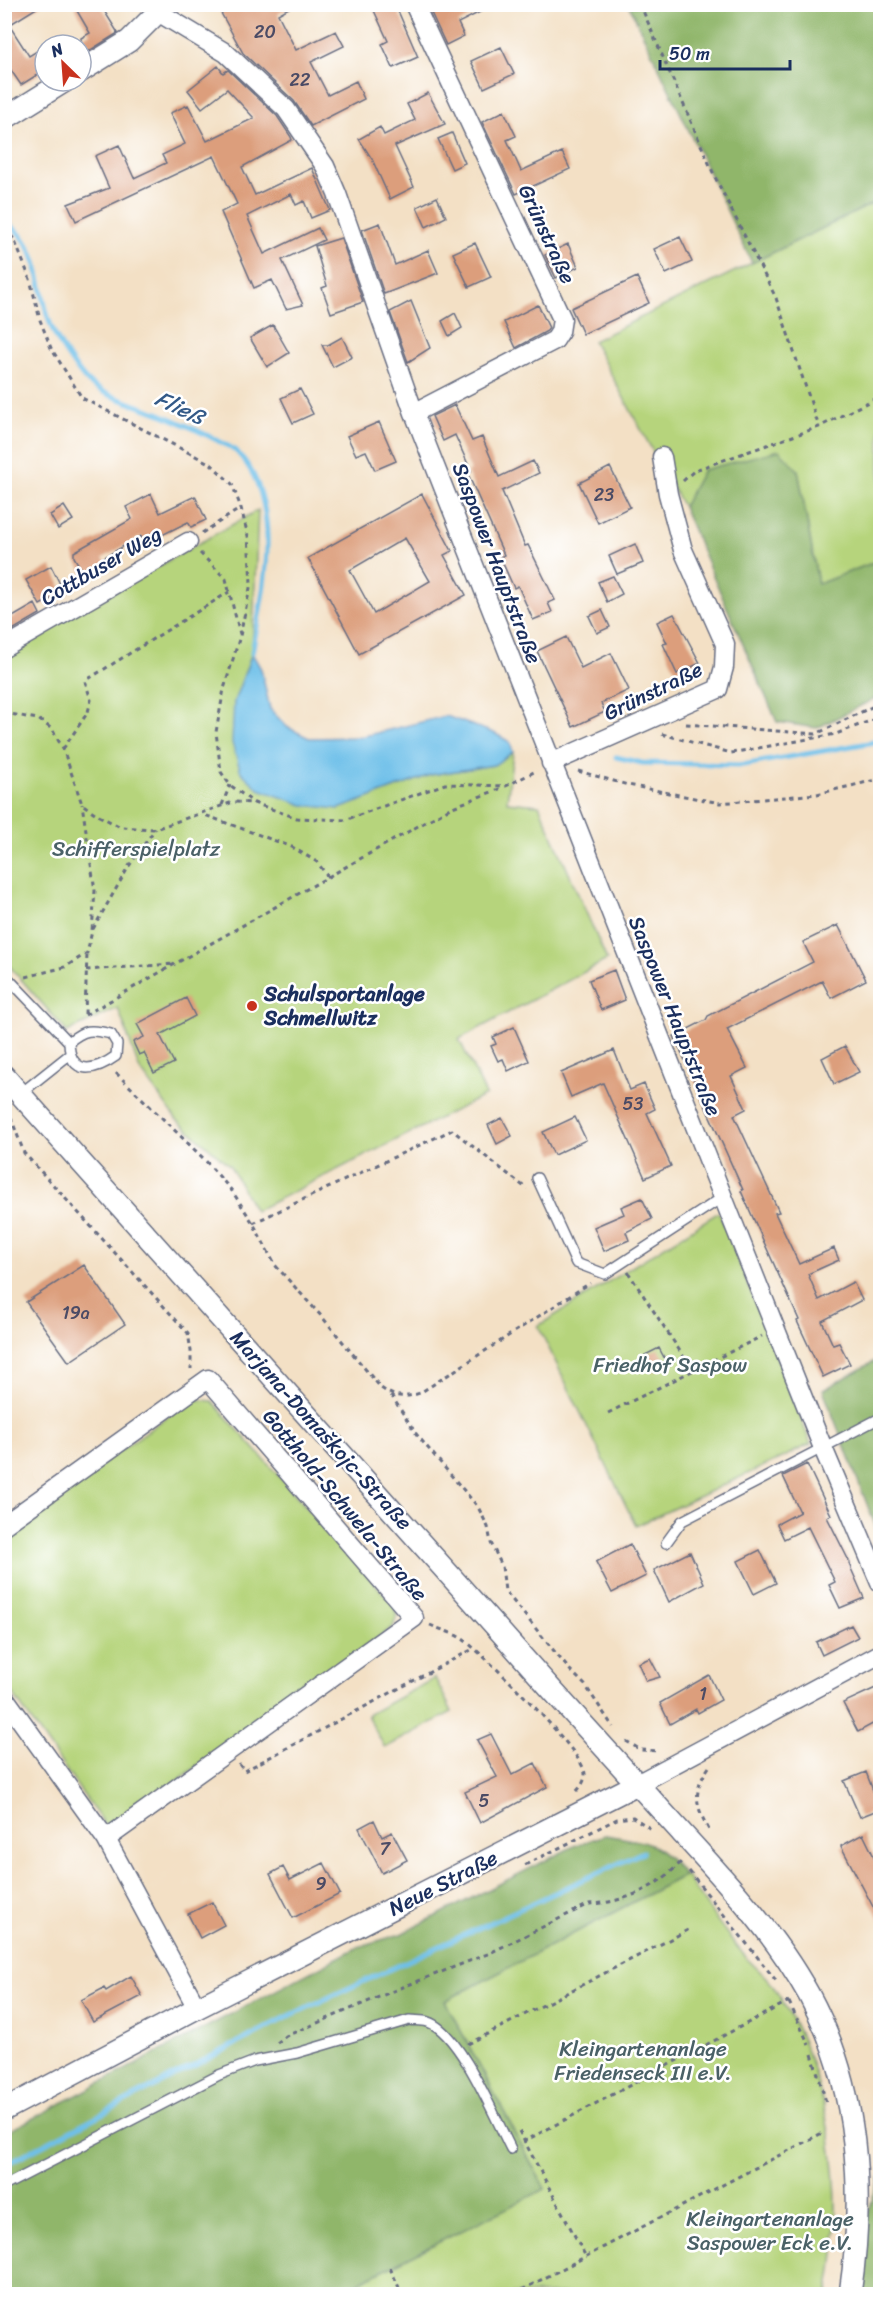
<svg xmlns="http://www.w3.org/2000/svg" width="885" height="2299" viewBox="0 0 885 2299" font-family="Sriracha,sans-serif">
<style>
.green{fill:#b6d47b;stroke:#68826c;stroke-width:1.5}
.forest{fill:#90b66b;stroke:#567264;stroke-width:1.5}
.water{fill:#6ec0e9;stroke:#4478a4;stroke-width:1.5}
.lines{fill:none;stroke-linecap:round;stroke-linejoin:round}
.stream{stroke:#6ec0e9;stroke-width:5}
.building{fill:#dc9e7b;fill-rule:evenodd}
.service-casing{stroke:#676d82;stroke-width:12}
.minor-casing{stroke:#676d82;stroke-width:21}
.tertiary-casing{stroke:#676d82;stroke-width:24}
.path{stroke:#676d82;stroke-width:3;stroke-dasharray:4.5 4.5;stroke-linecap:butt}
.service{stroke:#fff;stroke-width:9}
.minor{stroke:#fff;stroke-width:18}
.tertiary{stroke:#fff;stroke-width:21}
.poi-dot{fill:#c8321e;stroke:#fff;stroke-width:2}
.labels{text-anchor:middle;stroke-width:5;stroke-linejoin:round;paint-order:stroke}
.number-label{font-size:18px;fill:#4b4b65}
.street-label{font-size:21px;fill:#1b2f5e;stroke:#fff}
.park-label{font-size:21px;fill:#4a6167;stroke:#fff}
.poi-label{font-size:21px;font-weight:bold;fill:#1b2f5e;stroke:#fff;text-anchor:start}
.water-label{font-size:22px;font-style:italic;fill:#345a88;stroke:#fff}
</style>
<rect width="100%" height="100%" fill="#fff"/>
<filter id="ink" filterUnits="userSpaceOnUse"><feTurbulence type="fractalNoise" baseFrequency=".0167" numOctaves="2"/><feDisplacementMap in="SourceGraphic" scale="12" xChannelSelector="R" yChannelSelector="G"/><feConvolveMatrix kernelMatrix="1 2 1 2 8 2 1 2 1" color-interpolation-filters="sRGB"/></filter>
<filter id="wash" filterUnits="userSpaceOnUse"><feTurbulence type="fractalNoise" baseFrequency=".008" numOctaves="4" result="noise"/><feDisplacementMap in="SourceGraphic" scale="24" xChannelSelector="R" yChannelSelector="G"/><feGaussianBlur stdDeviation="1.35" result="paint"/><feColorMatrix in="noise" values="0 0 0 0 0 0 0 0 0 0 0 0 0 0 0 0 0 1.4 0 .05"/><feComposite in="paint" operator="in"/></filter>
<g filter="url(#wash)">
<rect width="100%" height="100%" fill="#f3e0c5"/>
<path class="green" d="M880,200V560L818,584L798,470H703L683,507L593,341Z
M258,510L252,653L234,702L339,809L430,775L494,765L513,752L507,802L539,805L607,960L459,1039L486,1095L255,1211L230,1166L176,1119L139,1068L118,1008L67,1032L5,961L4,653Z
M719,1212L811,1444L636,1526L538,1326Z
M192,1399L212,1401L394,1605L397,1615L393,1627L108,1830L5,1683L4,1534Z
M435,1678L452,1712L385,1748L367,1715Z
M685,1875C704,1902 723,1931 745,1956C753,1966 766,1975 773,1986C830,2072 848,2194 828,2294H335L545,2189L445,2001Z"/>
<path class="forest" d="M629,5H880V200L752,263Z
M779,450L798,470L818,584L880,560V696L817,728L777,722L683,507L703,470Z
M880,1358V1538L823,1390Z
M605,1835C648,1842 656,1841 685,1875L445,2001L545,2189L335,2294H5V2133L358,1947L401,1934L574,1846Z
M880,2176V2294H856L868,2213Z"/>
<path class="water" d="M252,653L261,669L270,709L287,727L309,738L360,737L446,716L494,733L510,742L513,752L494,765L430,775L339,809L303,805L259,789L241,772L232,743L234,702Z"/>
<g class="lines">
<path class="stream" d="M4,220C11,226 19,232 24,239C40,262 40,291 48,317C54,338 71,363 85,379C99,395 144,407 163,415C175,420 230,445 237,452C286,503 263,591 252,653
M616,757L642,763L743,765L880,741
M4,2165L291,2015L643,1852"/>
</g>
<g id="blocks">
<path class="building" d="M4,4H43L9,25L29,56L45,46V70L21,85L4,60Z
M73,4H100L118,33L81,56V38L90,33Z
M216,4H296L278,14L296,50L336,31L344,46L311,62L328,95L356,81L364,99L311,126L294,101L243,53Z
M371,4H395L418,57L393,68L382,44L388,41Z
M427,4H496L458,23L464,36L446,45Z
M501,47L514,74L484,88L471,61Z
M218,66L223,73L228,70L277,116L291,137L292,140L242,167L255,195L312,168L330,210L311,218L304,201L296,205L291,194L247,216L264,254L318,228L324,240L282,260L303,305L286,309L272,280L254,288L221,212L237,204L214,156L76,221L68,204L109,188L95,156L119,145L134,178L166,163L162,155L185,144L170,113L188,105L207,141L254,118L227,89L202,108L188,90Z
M428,93L445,124L395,146L414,187L390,199L372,159L359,139L380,127L384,135L415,120L407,104Z
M504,111L516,136L507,140L521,171L562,152L570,169L516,194L482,122Z
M452,133L465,163L452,169L438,139Z
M437,197L446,217L426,227L417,207Z
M380,223L395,265L428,250L438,273L384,294L362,230Z
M680,237L692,262L666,274L654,249Z
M341,238L363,302L331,313L322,288L327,286L315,246Z
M475,243L491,277L469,287L453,253Z
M568,244L578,267L556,278L545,255Z
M637,277L649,303L583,334L571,308Z
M411,301L430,348L408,362L390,312Z
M538,305L549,328L547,331L516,348L504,322Z
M455,313L462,328L449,336L442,321Z
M273,325L289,353L267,367L250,338Z
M342,337L352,357L333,367L322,345H328Z
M300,389L313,414L293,423L281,398Z
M455,405L472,441L482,437L499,477L533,461L539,473L502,491L525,546L528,545L555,600L548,603L552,612L533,620L518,586L514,588L500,557L504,555L467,472L471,471L455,435L443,441L432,416Z
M379,422L396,461L375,470L366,451L356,455L347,436Z
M610,467L630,507L598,523L579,483Z
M151,494L160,513L195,496L206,520L191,527L188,522L144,544L141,536L103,558L107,564L85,576L74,557V552L132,519L126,507Z
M422,494L452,551L444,555L466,595L359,654L308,558ZM405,538L430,581L374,614L350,570Z
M64,506L73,520L58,529L50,515Z
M635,544L643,563L617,574L609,556Z
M51,566L64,592L40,605L26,580Z
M613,576L622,594L607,602L598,582Z
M35,604L40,614L4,635V622Z
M602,610L610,627L597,633L589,616Z
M674,614L700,663L677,674L663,644L667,643L657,622Z
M566,637L581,668L611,653L629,690L601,703L605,712L573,727L537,651Z
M838,925L866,980L831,998L822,981L727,1029L747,1068L731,1076L746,1109L734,1115L779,1212L775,1213L799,1264L834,1248L839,1260L808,1274L819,1300L853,1282L862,1300L822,1321L833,1345L839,1343L850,1364L823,1377L797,1321L799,1320L741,1191L743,1190L674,1036L706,1020L708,1016L813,962L803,942Z
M614,970L625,1000L601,1010L589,980Z
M186,998L195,1016L160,1035L174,1063L154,1073L144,1053L139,1055L133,1042L144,1037L137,1024Z
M514,1027L529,1061L508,1071L503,1059L498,1061L491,1046L496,1044L493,1037Z
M845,1046L859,1072L834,1084L822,1058Z
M614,1050L630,1090L644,1084L655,1109L647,1113L671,1166L645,1178L603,1083L571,1097L561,1073Z
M575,1117L586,1140L554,1155L543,1132Z
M502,1118L512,1136L497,1144L488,1125Z
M642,1198L652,1219L626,1232L629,1240L604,1251L594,1227L624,1214L621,1207Z
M84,1265L125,1324L69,1362L26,1302Z
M659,1348L668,1365L654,1372L645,1355Z
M807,1464L831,1515L827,1517L850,1563L849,1564L864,1598L840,1608L829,1585L835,1582L808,1527L784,1539L777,1524L800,1512L783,1476Z
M630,1544L646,1576L612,1593L596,1562Z
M760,1550L776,1583L754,1594L738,1561Z
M690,1552L704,1583L669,1602L654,1570Z
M851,1625L858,1637L822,1655L816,1642Z
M650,1658L660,1677L646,1681L638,1663Z
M709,1675L721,1700L698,1713L696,1709L670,1724L660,1703Z
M880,1686V1720L858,1732L843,1703Z
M491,1734L512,1775L535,1763L547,1787L480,1823L465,1792L497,1777L477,1740Z
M866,1772L880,1809L860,1817L844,1781Z
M374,1820L382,1837L392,1832L407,1860L382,1873L359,1828Z
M863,1834L880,1869V1920L841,1846Z
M324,1863L340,1894L293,1918L270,1874L283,1867L290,1880Z
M212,1902L224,1925L200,1938L188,1914Z
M131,1976L142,1996L93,2022L81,2000L104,1988L106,1991Z"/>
</g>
</g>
<g filter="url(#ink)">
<use href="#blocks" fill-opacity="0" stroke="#676d82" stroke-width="1.5"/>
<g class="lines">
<g class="service-casing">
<path id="service" d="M4,974L69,1042C70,1077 95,1071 116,1056L117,1044L111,1034C91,1029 84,1029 69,1042
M20,1094L69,1055
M537,1178L576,1263L605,1274L723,1197
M666,1543L682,1521L880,1418
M4,2186L219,2075L255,2061L297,2053L409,2020C415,2021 422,2020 428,2022C460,2032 495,2118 511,2149"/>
</g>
<g class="minor-casing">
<path id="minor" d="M153,4L158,12L226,53L286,109L325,166L337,194L414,413L723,1197L823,1448L880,1583
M414,4L562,319L560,332L555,340L414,413
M4,648L188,542
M551,763L718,689L724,667L725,644L683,550L668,494L662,457
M4,1525L208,1379L414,1618L106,1839
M4,1697L106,1839L197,2008
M637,1784L880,1654"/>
</g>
<g class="tertiary-casing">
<path id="tertiary" d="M81,71L129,41L158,12
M4,119L65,81
M4,1076C187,1281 370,1485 552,1690C595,1738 638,1785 681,1832C728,1883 776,1935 809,1995C859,2087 865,2194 850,2294
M4,2110L197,2008L637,1784"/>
</g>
<path class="path" d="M640,4L715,177L776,298L819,427
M4,229L14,239L30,279L40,320L51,348L82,398L211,464L232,484L241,508L248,536L251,583L240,636L224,689L216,732L221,772L230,785L254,803
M683,481L695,470L819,427L880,396
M202,533L241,508
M200,553L226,579L240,634
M4,713L38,719L52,729L63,749L82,804L99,816L121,827L155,829L233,802L254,803L297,818L345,820L445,784L506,786L536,771
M686,724L816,734L880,703
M662,734L731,753L836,734L880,717
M63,749L88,712L91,700L85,681L229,592
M578,771L628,785L720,803L817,794L880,779
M222,805L230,785
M328,877L450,808L502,788
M93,929L129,866L155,829
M86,970L174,964
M26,977L65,967L87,953L92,931L95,891L82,804
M85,1014L87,953
M85,1015L328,877L317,862L292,847L202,814
M116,1073L204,1159L232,1191L253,1223L275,1265L323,1318L381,1388C395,1398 404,1398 420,1393L590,1283
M6,1110L10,1115L24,1153L188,1333L191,1351V1369
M253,1223L452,1130L527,1189
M628,1272L693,1371
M391,1395L417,1435L478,1507L488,1527L491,1543L502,1566L505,1591L568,1668L585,1685L613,1727
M608,1413L762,1336
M430,1625C441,1630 454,1633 464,1640C485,1655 584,1752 585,1774C585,1782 580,1788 574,1794
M626,1741L641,1750L659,1751
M239,1764L244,1771L473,1649
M709,1767C691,1793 696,1808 711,1833
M525,1865L617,1819L633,1817L651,1829
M689,1871L778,1983
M789,2002L809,2045
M277,2043L286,2036L403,1987L490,1953L589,1904C625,1903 658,1887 682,1861
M468,2044L688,1930
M812,2054L826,2102
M519,2131L586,2257
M523,2142L789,2001
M390,2268L402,2294
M514,2294L822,2133"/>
<use href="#service" class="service"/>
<use href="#minor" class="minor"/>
<use href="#tertiary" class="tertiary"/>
</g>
</g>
<circle class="poi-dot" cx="252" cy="1006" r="6"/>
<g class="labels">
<g class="number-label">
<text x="265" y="38">20</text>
<text x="300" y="86">22</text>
<text x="604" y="501">23</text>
<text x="633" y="1110">53</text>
<text x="76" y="1319">19a</text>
<text x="703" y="1700">1</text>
<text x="484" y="1807">5</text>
<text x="385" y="1855">7</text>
<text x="321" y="1890">9</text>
</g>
<g class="street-label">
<text transform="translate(547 234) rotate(65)" y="7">Grünstraße</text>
<text transform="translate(497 563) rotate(69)" y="7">Saspower Hauptstraße</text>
<text transform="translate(101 566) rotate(-30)" y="7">Cottbuser Weg</text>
<text transform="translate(653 691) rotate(-26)" y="7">Grünstraße</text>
<text transform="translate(675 1016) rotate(68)" y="7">Saspower Hauptstraße</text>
<text transform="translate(321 1430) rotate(48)" y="7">Marjana-Domaškojc-Straße</text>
<text transform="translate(345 1505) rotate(50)" y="7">Gotthold-Schwela-Straße</text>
<text transform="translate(443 1883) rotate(-27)" y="7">Neue Straße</text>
</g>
<g class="park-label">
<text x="136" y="856">Schifferspielplatz</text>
<text x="670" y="1372">Friedhof Saspow</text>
<text x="643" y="2056">Kleingartenanlage<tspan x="643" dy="24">Friedenseck III e.V.</tspan></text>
<text x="770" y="2226">Kleingartenanlage<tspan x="770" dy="24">Saspower Eck e.V.</tspan></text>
</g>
<g class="poi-label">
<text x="264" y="1001">Schulsportanlage<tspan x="264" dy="24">Schmellwitz</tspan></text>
</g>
<g class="water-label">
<text transform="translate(180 407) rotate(25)" y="8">Fließ</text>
</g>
</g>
<rect width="885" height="2299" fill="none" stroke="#fff" stroke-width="24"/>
<g transform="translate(63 63) rotate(335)"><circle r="28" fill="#ffffff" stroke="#a4acbf" stroke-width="1.5"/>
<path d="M0-4.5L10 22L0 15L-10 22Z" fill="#c8321e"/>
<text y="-9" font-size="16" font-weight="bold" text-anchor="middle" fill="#1b2f5e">N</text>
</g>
<path d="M660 60v9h130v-9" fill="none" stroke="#1b2f5e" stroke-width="3"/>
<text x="669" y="60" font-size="18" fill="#1b2f5e" stroke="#ffffff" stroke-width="4.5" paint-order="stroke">50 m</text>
</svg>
